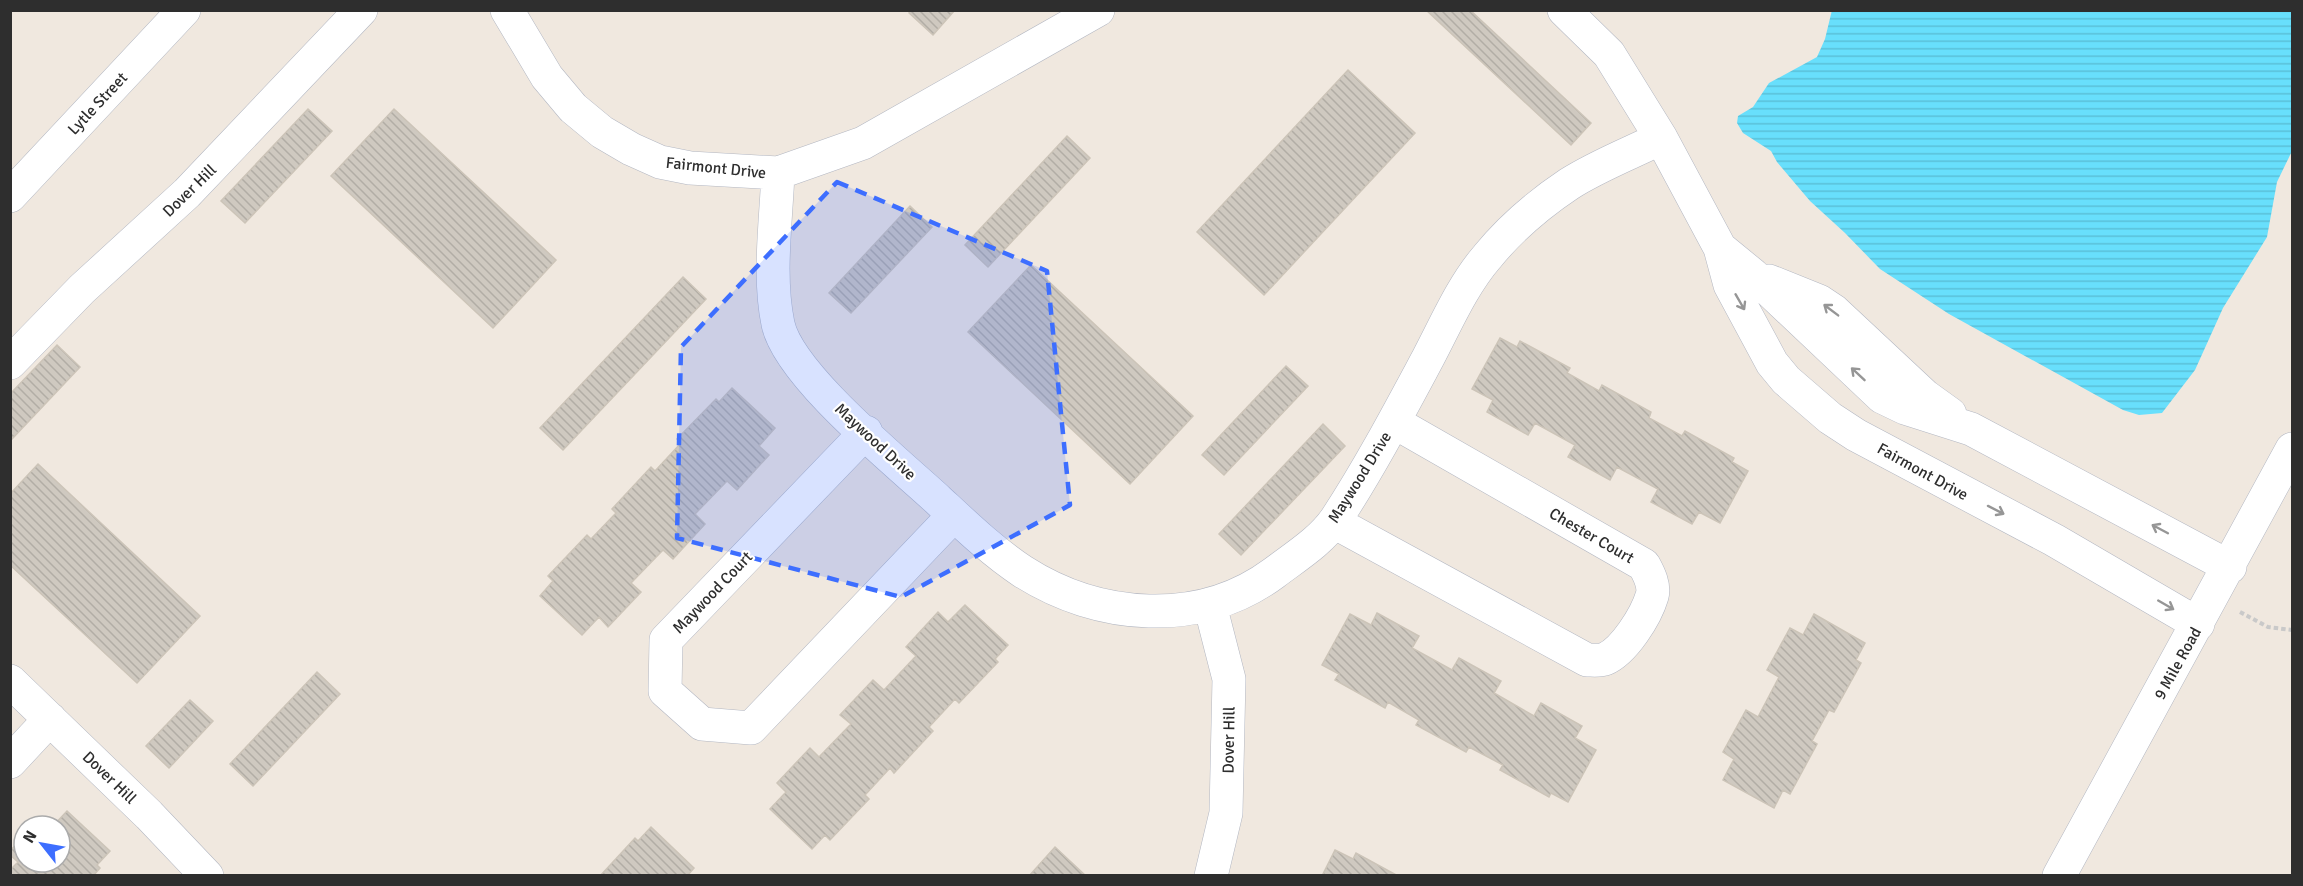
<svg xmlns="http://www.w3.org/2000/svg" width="2303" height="886" viewBox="0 0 2303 886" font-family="Signika,sans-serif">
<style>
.water{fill:url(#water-rules)}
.building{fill:url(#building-back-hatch);stroke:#ccc4b8;stroke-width:1.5}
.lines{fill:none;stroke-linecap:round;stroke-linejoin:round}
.minor-casing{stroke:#b3b7c2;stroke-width:34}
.path{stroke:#c9c9c9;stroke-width:4;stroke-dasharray:4.5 3;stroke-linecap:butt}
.minor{stroke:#fff;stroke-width:33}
.oneway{stroke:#969696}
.marked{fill:#3d6eff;fill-opacity:0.2;stroke:#3d6eff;stroke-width:4.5;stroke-dasharray:12 8;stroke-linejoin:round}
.labels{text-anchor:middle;stroke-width:4.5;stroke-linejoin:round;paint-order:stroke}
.street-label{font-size:16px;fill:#2e2e2e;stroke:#fff}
</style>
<defs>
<pattern id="water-rules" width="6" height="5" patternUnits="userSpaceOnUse" patternTransform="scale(1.5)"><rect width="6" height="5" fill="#68dffc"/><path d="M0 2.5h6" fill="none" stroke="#5ac0d8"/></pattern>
<pattern id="building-back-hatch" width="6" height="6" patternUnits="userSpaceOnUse" patternTransform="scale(1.5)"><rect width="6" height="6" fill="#cfc9c0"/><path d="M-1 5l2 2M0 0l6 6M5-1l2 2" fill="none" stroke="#b2ada5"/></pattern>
</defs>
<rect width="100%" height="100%" fill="#f0e8df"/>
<path class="water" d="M1832,10L2292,11V151L2277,182L2267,237L2223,308L2195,370L2162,413L2139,415L2123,410L1949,314L1880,269L1845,233L1810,201L1777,162L1771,151L1743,133L1737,123L1738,116L1753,107L1769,83L1817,57L1825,39Z"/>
<path class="building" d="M911,10H955L933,35L909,13Z
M1426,10H1470L1591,123L1571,145Z
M1348,70L1415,133L1264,295L1197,232Z
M308,109L332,131L245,223L221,201Z
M394,109L556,260L493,328L331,176Z
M1067,136L1090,158L988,267L965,245Z
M910,206L932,227L851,313L829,293Z
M1031,265L1193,416L1130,484L968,332Z
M683,277L706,299L563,450L540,428Z
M1500,338L1517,347L1520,341L1570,368L1567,373L1599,391L1602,385L1651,412L1649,418L1682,436L1685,431L1734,458L1732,462L1748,471L1720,523L1699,512L1692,524L1651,502L1658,489L1617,467L1610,480L1568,457L1575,445L1535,423L1528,435L1487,412L1493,400L1472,389Z
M57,345L80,367L10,441V394Z
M1286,366L1308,386L1224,475L1202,455Z
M732,388L775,428L759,446L769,455L737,490L727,481L695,514L705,524L673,559L663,550L631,583L641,592L608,627L599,617L582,635L540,596L553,581L548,576L587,535L591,539L616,513L612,509L651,467L655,471L681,443L677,439L716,399L719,402Z
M1323,424L1345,446L1241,555L1219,534Z
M38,464L200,616L137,683L10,565V494Z
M965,605L1008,645L995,659L998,662L959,703L955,699L929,727L933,731L894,773L890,768L865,795L869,799L830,840L825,835L812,849L770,809L786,792L777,783L810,748L819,757L851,724L840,715L873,680L884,690L916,656L906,647L938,612L948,622Z
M1377,613L1419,636L1412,648L1452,670L1459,658L1501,681L1494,693L1534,716L1541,703L1582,726L1575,738L1596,750L1568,802L1551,793L1549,797L1500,770L1503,765L1469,747L1466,752L1416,725L1419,720L1388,702L1385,708L1335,680L1339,674L1322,665L1350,614L1371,625Z
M1814,614L1865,643L1856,660L1861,663L1834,712L1829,710L1812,741L1817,744L1790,794L1783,790L1774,808L1723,780L1734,759L1723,752L1746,710L1758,717L1779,677L1767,670L1790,628L1803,635Z
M317,672L340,694L253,786L230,764Z
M190,700L213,721L169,768L146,746Z
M67,811L110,851L97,865L100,868L93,876H10V870L18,862L10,855V851L24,836V862H60V826H53Z
M651,827L694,868L687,876H600L635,838L638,841Z
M1055,847L1086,876H1029Z
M1335,850L1353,859L1356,853L1398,876H1322Z"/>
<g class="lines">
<g class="minor-casing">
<path id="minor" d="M507,10L547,77L573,108L602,132L631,149L660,162L690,168L778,173L863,143L1098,10
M1564,10L1609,54L1661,138L1720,248L1730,285L1772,363L1786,380L1830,418L1856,435L2054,540L2198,624
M778,173C776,222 768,276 778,324C789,375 897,462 938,500C965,525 992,551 1022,571C1098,620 1200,628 1274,573C1295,557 1321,541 1336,519C1370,467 1399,412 1428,358C1446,324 1462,286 1487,257C1509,230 1539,204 1569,184C1597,166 1631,153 1661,138
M10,196L184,10
M1720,248L1753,275L1882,397L1905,408L1971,429L2230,567
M1769,281L1819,301L1834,311L1925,396L1950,414
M10,363L82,289L187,193L361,10
M866,432L666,640L665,691L702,724L751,728L954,515
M1334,522L1587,660C1592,660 1600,661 1605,659C1624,651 1646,616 1652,596C1655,586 1649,574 1644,565L1394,422
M1210,605L1229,679L1226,813L1211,876
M10,681L149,815L207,876
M10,762L50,719
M2059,876L2292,449"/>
</g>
<path class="path" d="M2240,612L2268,627L2292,630"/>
<use href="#minor" class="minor"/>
</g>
<defs><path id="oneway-shaft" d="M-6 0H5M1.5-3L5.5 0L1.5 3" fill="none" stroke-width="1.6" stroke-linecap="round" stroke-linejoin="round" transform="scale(1.5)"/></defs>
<g class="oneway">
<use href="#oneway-shaft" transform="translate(1740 302) rotate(60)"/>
<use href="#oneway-shaft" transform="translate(1831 310) rotate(-143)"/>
<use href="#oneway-shaft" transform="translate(1858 374) rotate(-137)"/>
<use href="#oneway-shaft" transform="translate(1996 510) rotate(27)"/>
<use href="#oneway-shaft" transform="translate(2160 529) rotate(-152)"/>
<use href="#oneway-shaft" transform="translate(2166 605) rotate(30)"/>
</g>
<path class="marked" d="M837,182L1047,271L1070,505L901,597L677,538L681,347Z"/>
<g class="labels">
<g class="street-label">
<text transform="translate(97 103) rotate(-47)" y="6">Lytle Street</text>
<text transform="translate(716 167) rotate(6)" y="6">Fairmont Drive</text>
<text transform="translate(189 190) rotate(-44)" y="6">Dover Hill</text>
<text transform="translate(876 441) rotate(43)" y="6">Maywood Drive</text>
<text transform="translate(1923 471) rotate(29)" y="6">Fairmont Drive</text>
<text transform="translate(1359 477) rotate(-58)" y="6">Maywood Drive</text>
<text transform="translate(1592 535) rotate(30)" y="6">Chester Court</text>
<text transform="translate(712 592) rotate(-46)" y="6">Maywood Court</text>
<text transform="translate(2177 663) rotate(-61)" y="6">9 Mile Road</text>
<text transform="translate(1228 740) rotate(-89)" y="6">Dover Hill</text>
<text transform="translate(110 777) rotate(44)" y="6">Dover Hill</text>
</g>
</g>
<rect width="2303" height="886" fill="none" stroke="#2e2e2e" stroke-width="24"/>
<g transform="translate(42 844) rotate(301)"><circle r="28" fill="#ffffff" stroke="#ababab" stroke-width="1.5"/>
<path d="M0-4.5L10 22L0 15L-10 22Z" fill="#3d6eff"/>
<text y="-9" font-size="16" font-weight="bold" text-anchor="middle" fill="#2e2e2e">N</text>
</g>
</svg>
